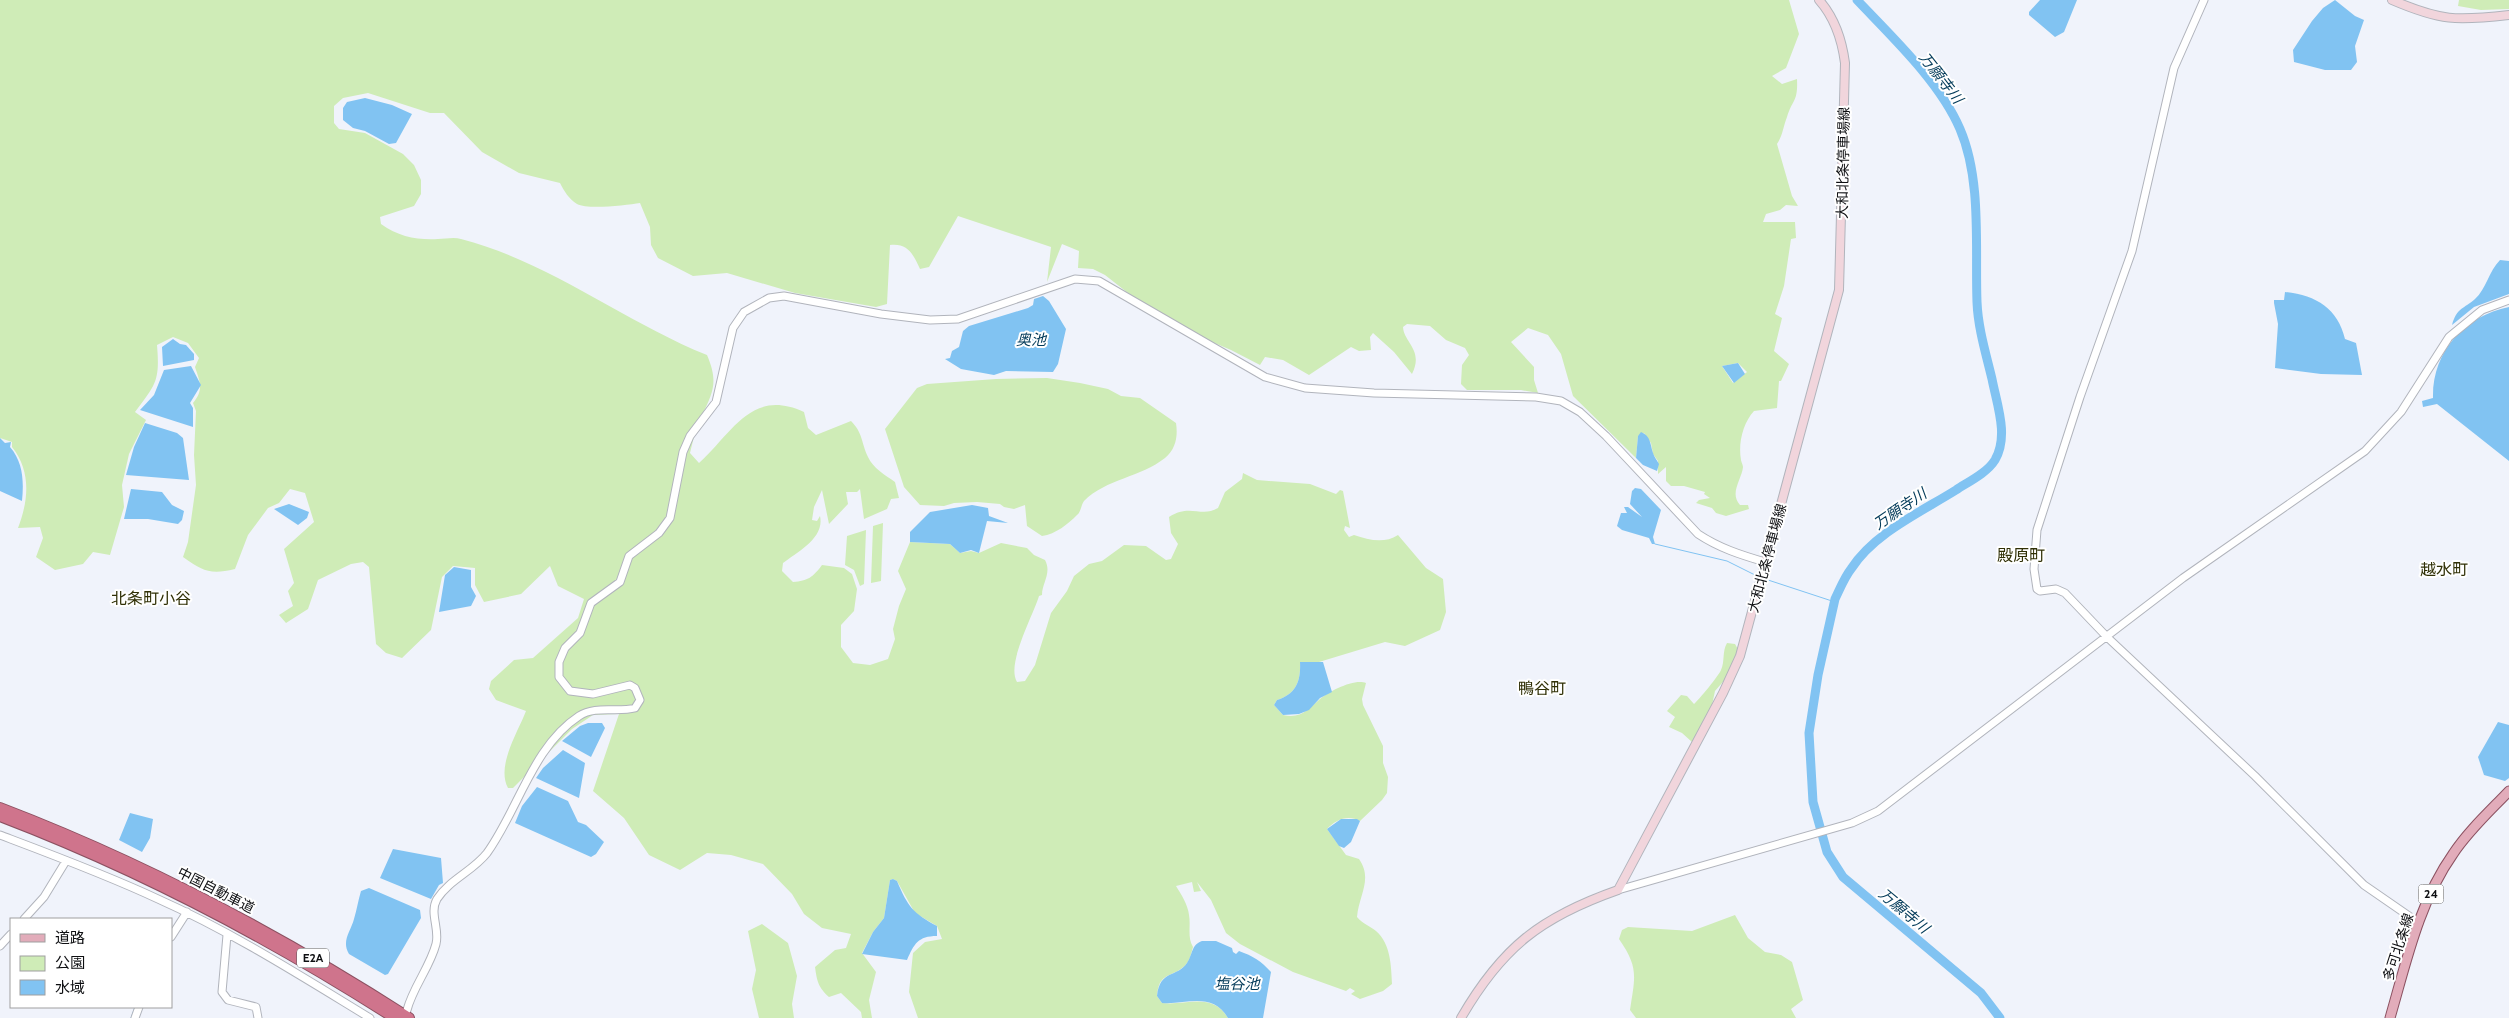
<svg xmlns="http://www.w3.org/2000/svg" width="2509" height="1018" viewBox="0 0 2509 1018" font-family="Cabin,'Noto Sans JP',sans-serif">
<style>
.green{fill:#cfecb7;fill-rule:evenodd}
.water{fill:#81c3f2}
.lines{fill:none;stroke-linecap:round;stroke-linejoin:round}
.stream{stroke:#81c3f2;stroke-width:1}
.river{stroke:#81c3f2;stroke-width:9}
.tertiary-casing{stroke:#b1b4bc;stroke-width:9}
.secondary-casing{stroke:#b1b4bc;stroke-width:10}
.primary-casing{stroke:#8b5161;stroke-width:11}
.motorway-casing{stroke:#8b5161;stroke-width:12}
.tertiary{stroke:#fff;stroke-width:7}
.secondary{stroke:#f1d5dc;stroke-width:8}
.primary{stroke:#e2acba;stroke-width:9}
.motorway{stroke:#cf748c;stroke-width:10}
.labels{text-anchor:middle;stroke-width:4;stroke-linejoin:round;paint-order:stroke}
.shield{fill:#fff;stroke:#565759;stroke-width:1}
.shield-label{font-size:12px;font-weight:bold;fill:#0e0f12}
.street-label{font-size:14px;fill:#0e0f12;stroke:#fff}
.water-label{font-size:15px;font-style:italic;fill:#013958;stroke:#fff}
.quarter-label{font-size:16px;fill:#303006;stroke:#fff}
</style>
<rect width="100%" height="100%" fill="#f0f3fb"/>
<path class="green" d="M0,0H1789L1799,34L1786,68L1772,76L1782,84L1797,79C1798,102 1793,98 1787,117C1783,127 1783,135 1777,144L1792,196L1798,206L1786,205L1780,210L1766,214L1763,222H1795L1796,238L1791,239L1784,286L1775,314L1782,318L1774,351L1789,364L1781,381H1779L1777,408L1754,411C1743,423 1738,443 1741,460C1741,461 1743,465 1743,467C1742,479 1729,493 1740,505H1748L1749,509L1726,516L1716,513L1712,508L1696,503L1699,500L1710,498L1704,494L1705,492L1684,486H1671L1666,481V467L1658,474V461L1653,454L1651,443L1644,433L1638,436L1636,458L1573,396L1561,354L1548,335L1528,328L1511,342L1534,367V380L1538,393L1521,390H1467L1461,384L1462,365L1469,355L1465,348L1446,340L1430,326L1407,324L1403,327C1404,343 1424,350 1412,374L1394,352L1373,333L1370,337L1371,350L1359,351L1351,347L1309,375L1283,360L1265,357L1260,365L1231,350L1165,322L1105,275L1093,269L1078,268L1079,251L1062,244L1047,282L1051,247L958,216L929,267L920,269C913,254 908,243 890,245L887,304L876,307L795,293L727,273L693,276L658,258L651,245L650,227L640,203C627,205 588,210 577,204C569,199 564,191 560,183L519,173L482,152L444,113H430L368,93L343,98L334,106V123L339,129L365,133L403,154L414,165L421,180V194L414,206L380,217L381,224C399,237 417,240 438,239C445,239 454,237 461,239C550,262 623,321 707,355C718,381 714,391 702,415C696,427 693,441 690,453L699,463C733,432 751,388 804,412L808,428L816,435L851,421C863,433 861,442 868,457C873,468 885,475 895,482L899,498L891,499L887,509L864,519L860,489L857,492H846L848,504L829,524L822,490L814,507L812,520L817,521L820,516C825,538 797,552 783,563L782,571L793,582C808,581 813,577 822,565L844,568L852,574L857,589L854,611L841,625V647L853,663L870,665L888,659L895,639L893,629L899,606L906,589L898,571L910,542L950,544L960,553L971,551L979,553L1001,543L1027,548L1034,555L1045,560C1052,573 1042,583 1042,595L1039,596C1033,616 1006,664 1017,682L1025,681L1035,665L1051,613L1067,591L1074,576L1089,564L1102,561L1124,545L1146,546L1166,560L1171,559L1178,544L1171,533L1169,517C1190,503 1201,518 1218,508L1225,492L1242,479L1243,473L1257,480L1310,484L1336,494L1340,490L1343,491L1350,528L1345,526L1344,530L1349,537L1354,535C1369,540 1384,544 1398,535L1426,568L1443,579L1446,612L1440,630L1405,646L1385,642L1319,662H1300C1301,681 1296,694 1277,700L1274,705L1283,715C1302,719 1308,709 1320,699C1329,691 1355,678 1366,683L1362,699L1363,705L1383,746V763L1388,777L1387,793L1382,800L1360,821C1348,814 1335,820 1327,829L1346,855L1359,859C1373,879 1359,895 1357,917C1363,924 1370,926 1376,931C1391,944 1391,966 1392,984L1383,991L1360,999L1351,994L1355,991L1350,988L1346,991L1293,972L1240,944L1226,933L1211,900L1197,882L1201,891L1194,892L1192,882L1176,886C1181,894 1188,905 1189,915C1191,926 1187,937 1193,947C1191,954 1189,964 1182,968C1169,978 1159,973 1157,996L1162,1003C1186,1006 1212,991 1228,1018H918L909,992L913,953L925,942L942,939L937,926L915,913L897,881L893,879L890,880L884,918L873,932L862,953L876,972L869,1000L872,1018H862L861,1012L841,993L829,997C818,987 817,981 815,967L835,950L846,948L851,934L822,928L804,914L792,894L763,864L731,855L707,853L680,870L649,855L624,818L593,791L619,714L593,715L572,729L513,788H508C496,766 518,732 526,711L496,700L489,689L491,681L514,660L533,658L578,618L584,599L558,586L550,566L521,594L484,602L475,585V568L453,566L442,577L431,630L402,658L386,653L376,644L369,567L363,562L351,564L318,580L308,609L286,623L279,615L293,606L288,591L294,583L284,549L314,522L305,493L290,489L279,503L268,508L248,535L235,569C210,575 203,571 183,557L188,542L196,485L194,455L196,411L193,403C204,390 200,382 195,367L199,358L188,343L173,337L157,345C160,381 156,384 135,412L146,420L129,454L122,485L124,507L110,555L93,552L83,564L55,570L36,557L43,538L40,527L18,528C29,499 31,471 12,447V442L0,438ZM1738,363L1747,372L1733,383L1722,366Z
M2459,0H2509V9L2481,10L2458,6Z
M1047,378L1080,383L1108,389L1121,396L1140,398L1176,423C1178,436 1176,449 1165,458C1141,477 1106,479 1084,501C1081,505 1081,512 1077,515C1068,524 1056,534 1042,536L1027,526L1025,505L1014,509L1004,507L1000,504L977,502L954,503L944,506L920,505L904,487L885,429L917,388L927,384L996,379Z
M883,523L881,581L871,583L873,526Z
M866,530L864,584L860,586L854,570L845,565L847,536Z
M1727,643L1735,644L1739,651L1728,676L1715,691L1712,705L1714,707L1695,742H1692L1682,733L1669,727L1675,717L1667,711L1681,695L1687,696L1694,704C1698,701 1720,674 1721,670C1725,662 1722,651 1727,643Z
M1735,915L1748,938L1765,952L1781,955L1792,962L1803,1000L1791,1009L1796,1018H1636L1630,1010C1635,976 1639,968 1619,939L1622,930L1628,927L1692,931Z
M762,924L788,943L797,976L792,1004L794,1018H759L752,989L756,970L748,931Z"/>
<path class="water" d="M2040,0H2077L2064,32L2055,37L2029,15V12Z
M2335,0L2355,16L2364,20L2355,46L2357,62L2351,70H2325L2294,62L2293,50L2312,21L2323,8Z
M365,98L392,105L412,114L396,143L389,144L365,131L353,128L343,120V108L347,102Z
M2500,260L2509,261V294L2474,307L2452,325C2457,307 2464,309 2475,299C2486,289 2489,271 2500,260Z
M2285,292C2316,295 2338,309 2345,339L2356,343L2362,375L2321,374L2275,368L2278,324L2274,303V300H2284Z
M1043,296L1049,301L1066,329L1058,364L1053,372L1006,371L994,375L961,369L945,359L950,358L952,351L959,347L963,331L969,326L1028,308L1033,305L1034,299Z
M2509,307V461L2437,404L2423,407L2422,401L2433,398C2432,352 2464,316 2509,307Z
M173,339L180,344L186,345L194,354V360L163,366L162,347Z
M1738,363L1745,374L1734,383L1722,366Z
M191,366L201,385L190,403L193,408V427L140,410L154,395L164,370Z
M145,423L177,433L183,438L189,480L126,475L134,447Z
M1641,432C1651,436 1650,444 1653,453C1654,457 1657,460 1659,464L1657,471L1643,465L1636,458L1638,436Z
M0,438L5,443L11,442L10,447C23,462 24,481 22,501L0,491Z
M1635,488L1641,489L1661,510L1653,537L1655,544H1652L1649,538L1622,530L1617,526L1621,513H1627L1624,507H1628L1642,517L1630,504L1632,491Z
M131,489L162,492L172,505L184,511L182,520L178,524L148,519H124Z
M289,504L309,512L307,518L298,525L274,509Z
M972,505L988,508L989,516L1008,523L987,521L979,553L971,550L960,553L950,544L910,542V532L930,512Z
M454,567L471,570V587L476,596L471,606L439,612L445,575Z
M1300,662H1323L1332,692L1320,698L1309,710L1299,714L1283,715L1274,705L1277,700C1296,694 1301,681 1300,662Z
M2498,722L2509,725V778L2505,781L2484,775L2478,757Z
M588,723H602L605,728L591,757L562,741L580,726Z
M563,750L585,763L579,798L536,778L543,768Z
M537,787L568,801L578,822L586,825L604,842L596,854L591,857L515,823L522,806Z
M130,813L153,819L150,838L142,852L119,840Z
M1341,819H1357L1360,821L1351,842L1344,848L1339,846L1327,829Z
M393,849L441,858L443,883L439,885L431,899L380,878Z
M893,879L897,881C908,907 913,913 937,926V936C918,936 914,944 907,960L862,954L873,932L884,918L890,880Z
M369,888L420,910L421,918L388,974L385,975L349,954C341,941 351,931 354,919C357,909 358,901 361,891Z
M1202,941H1216L1232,948L1233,952L1236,954L1239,951C1253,956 1261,961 1271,972L1263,1018H1228C1212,991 1186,1005 1162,1003L1157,996C1160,969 1177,978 1187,963C1193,954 1191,945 1202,941Z"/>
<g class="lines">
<path class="stream" d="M1655,544L1727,561L1759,577
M1765,579L1835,602
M131,1018L135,1007"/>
<path class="river" d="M1857,0C1892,37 1940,82 1960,129C1982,180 1975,247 1977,302C1978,328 1986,354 1992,379C1997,405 2009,436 1995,460C1987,473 1968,482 1956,490C1921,512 1874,533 1851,569C1844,578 1840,589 1835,599L1818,675L1809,733L1813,802L1827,852L1843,877L1981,993L2000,1018"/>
<g class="tertiary-casing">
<path id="tertiary" d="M2204,0L2174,68L2132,251L2080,397L2037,530L2034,569L2037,589L2040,591L2056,589L2065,593L2107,637L2255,776L2364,885L2419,923
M0,835C53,855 107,875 158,899C232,932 301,976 370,1018
M1618,890L1852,823L1878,811L2183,578L2365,451L2401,412L2449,337L2482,310L2509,300
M24,919L44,897L66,861
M227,935L222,992L228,1000L256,1007L258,1018
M171,937L187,912
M0,946L11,934
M407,1010C413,987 430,967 436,944C440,929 429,913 437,899C449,880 473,871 487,853C518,810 533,746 579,716C596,705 617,713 635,708L640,700L635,688L630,685L593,694L570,691L559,677V662L565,648L580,633L591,603L620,582L629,556L659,533L670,518L683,452L690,436L716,402L733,328L744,312L769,298L784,296L881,314L930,320L958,319L1075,279L1099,281L1265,377L1305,388L1374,393L1536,397L1561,401L1580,412L1606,436L1698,534C1719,548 1741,555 1765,562
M135,1018L139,1007"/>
</g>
<g class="secondary-casing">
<path id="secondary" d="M2392,0C2441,21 2456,21 2509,15
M1461,1018C1502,947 1541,917 1618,890L1723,693L1740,656L1839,290L1845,63C1842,40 1835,18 1819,0"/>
</g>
<g class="primary-casing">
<path id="primary" d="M2390,1018C2406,963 2419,902 2453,854C2468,831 2490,811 2509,791"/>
</g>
<g class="motorway-casing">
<path id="motorway" d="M0,808C144,863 280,935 409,1018
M0,816C139,869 270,938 395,1018"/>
</g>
<use href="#tertiary" class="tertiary"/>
<use href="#secondary" class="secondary"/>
<use href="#primary" class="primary"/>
<use href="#motorway" class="motorway"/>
</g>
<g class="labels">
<g class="shield">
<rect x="2418.5" y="884.5" width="25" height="19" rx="4"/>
<rect x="297" y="948.5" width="32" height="19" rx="4"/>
</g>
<g class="shield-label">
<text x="2431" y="898">24</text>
<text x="313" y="962">E2A</text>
</g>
<g class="street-label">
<text transform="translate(1843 163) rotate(-89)" y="5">大和北条停車場線</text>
<text transform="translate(1767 558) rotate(-75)" y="5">大和北条停車場線</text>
<text transform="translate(216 890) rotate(27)" y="5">中国自動車道</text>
<text transform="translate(2398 947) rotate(-72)" y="5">多可北条線</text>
</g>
<g class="water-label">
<text transform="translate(1941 78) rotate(52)" y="5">万願寺川</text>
<text x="1031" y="345">奥池</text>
<text transform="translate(1900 509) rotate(-34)" y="5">万願寺川</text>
<text transform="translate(1904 911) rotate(40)" y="5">万願寺川</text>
<text x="1237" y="989">塩谷池</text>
</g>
<g class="quarter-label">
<text x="2021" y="561">殿原町</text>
<text x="2444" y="575">越水町</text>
<text x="151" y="604">北条町小谷</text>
<text x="1542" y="694">鴨谷町</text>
</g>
</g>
<rect x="10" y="918" width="162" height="90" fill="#ffffff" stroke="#9f9fa0"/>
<rect x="20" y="934" width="25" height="8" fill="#e2acba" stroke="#9f9fa0"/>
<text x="55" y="943" font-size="15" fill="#0e0f12">道路</text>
<rect x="20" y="956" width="25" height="15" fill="#cfecb7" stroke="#9f9fa0"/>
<text x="55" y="968" font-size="15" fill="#0e0f12">公園</text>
<rect x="20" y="980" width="25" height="15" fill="#81c3f2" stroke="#9f9fa0"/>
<text x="55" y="993" font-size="15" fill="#0e0f12">水域</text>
</svg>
